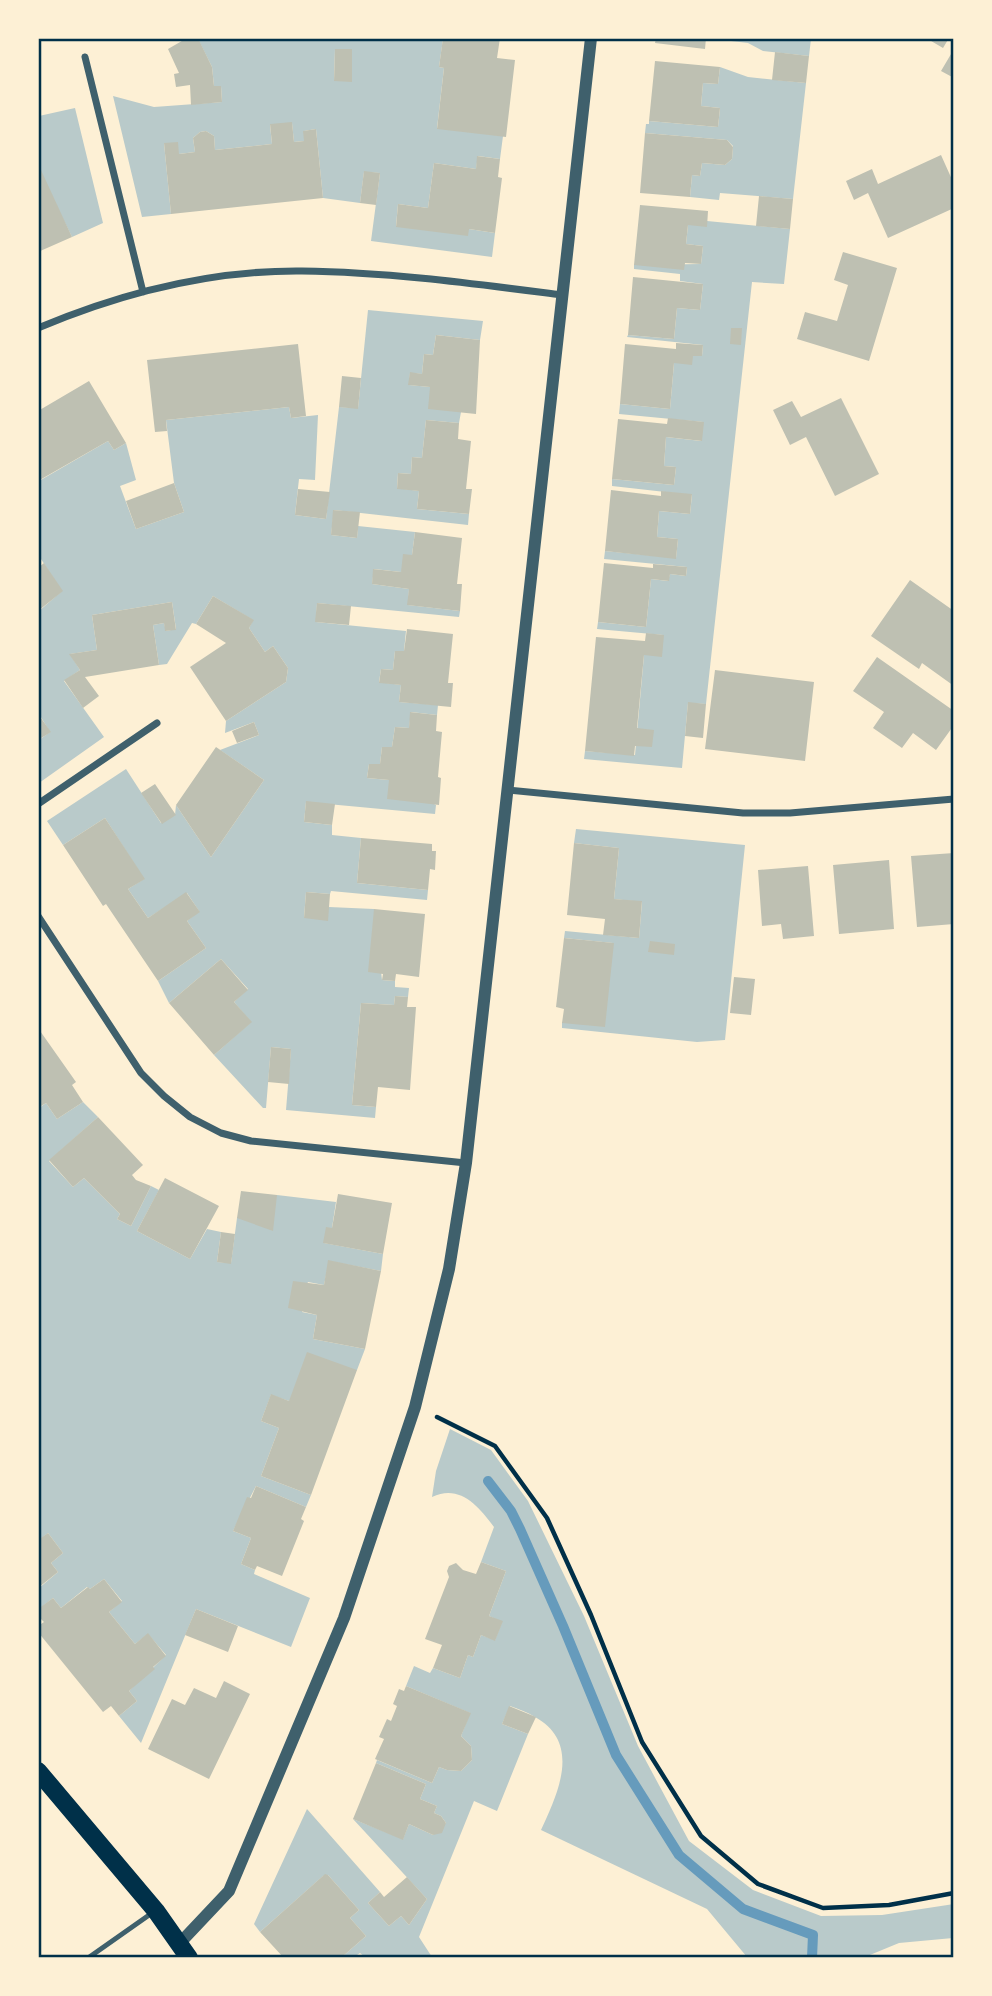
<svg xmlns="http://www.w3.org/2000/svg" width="992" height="1996" viewBox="0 0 992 1996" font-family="Mulish,sans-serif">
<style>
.green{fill:#b9caca;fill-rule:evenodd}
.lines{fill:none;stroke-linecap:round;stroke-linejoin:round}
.stream{stroke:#669bbc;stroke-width:10}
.building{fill:#bec0b2}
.path{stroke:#003049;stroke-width:4.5}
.service{stroke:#3f606c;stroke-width:5}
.minor{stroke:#3f606c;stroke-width:7}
.tertiary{stroke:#3f606c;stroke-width:12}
.primary{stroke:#003049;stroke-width:18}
.neatline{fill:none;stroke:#003049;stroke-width:2.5}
</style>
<rect width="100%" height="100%" fill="#fdf0d5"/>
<path class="green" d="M198,39H466L465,41L443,39L439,67L444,68L437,128L503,136L500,159L478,156L476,169L434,163L428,208L398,204L396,226L469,229L495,233L492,257L371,241L380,173L364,172L360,203L323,198L316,129L304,131V141L294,142L292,123L270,125L272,144L215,150L214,136L206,131L200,132L193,138L195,152L179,154L164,143L171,214L142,217L113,96L154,107L222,102L221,86H214L212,67ZM335,49H352V81H334Z
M714,39H811L809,56L763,51L748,43Z
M720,67L748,77L806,83L793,199L720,193L719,200L690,197L692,175L700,176L702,163L725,165L732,159L733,146L727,140L645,133L646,124H649V121L718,127L720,108L701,106L703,83L718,84Z
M75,108L103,223L72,237L39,171V116Z
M707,221L790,229L784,284L752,282L706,704L688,703L682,768L584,759L585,751L635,755L644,655L663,635L597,629L598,622L646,627L651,579L668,581L670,574L686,576L687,567L604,559L605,551L676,558L678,539L657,537L659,511L690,514L692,495L612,486V479L674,485L676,467L664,466L666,437L701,441L703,422L619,414L620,404L670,409L674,363L693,356H702L703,345L627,337L628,335L674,339L677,308L700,310L703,284L680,281V274L634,269V265L701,264L703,246L686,244L688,225Z
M368,310L483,321L480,340L436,335L433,355L424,354L422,374L410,373L409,385L430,387L461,412L459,423L426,420L422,458L412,457L411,474L398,473L397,488L419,491L417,509L469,514L468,525L334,510L331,535L357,538L358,526L415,532L412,555L401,572L374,569L372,584L409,589L408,605L460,611L459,617L317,603L316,622L406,631L404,651H395L393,670L381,669L379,682L401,685L399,702L438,705L437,715L411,712L409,728L395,727L392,747H382L380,764H369L367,778L389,780L436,805L435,814L306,802L304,822L332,825V835L361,838L357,883L428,890L427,900L331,891L330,894L306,892L304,918L329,907L374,909L382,980L395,981V987L409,988L408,997L395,996L394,1005L361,1003L352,1105L376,1107L375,1118L286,1110L291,1049L271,1047L266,1108H263L214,1055L251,1022L234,1002L248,989L221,959L169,1003L158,981L206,948L187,921L199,911L187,893L148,918L128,889L144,879L105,818L63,845L47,821L126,769L161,823L175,815L176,805L211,857L264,780L220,750L259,735L254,722L225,733L226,721L286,682L288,668L273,646L265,652L249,628L253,620L213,596L196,624L192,623L167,664L159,665L153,625L164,623L166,631L176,629L172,602L92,615L97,650L70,654L80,670L64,681L104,737L39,783V740L50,732L39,714V611L62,591L39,556V481L108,441L114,450L126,443L136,480L120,486L136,529L184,512L174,483L166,420L289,407L291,418L318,415L315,480L299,479L295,515L326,519L339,407L358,408Z
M576,829L745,845L725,1040L697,1042L562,1028V1023L613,943L564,938L565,931L639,938L642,902L614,899L619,848L574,843Z
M83,1102L98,1117L49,1161L73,1187L84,1178L120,1214L117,1219L131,1226L151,1186L159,1190L137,1231L190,1259L207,1229L221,1232L217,1262L231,1263L237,1218L277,1195L336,1202L332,1228L324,1243L383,1254L381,1271L329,1261L324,1285L308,1282L307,1284L302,1312L317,1315L313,1339L365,1349L357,1370L289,1401L271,1395L261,1421L279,1428L261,1476L311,1495L306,1507L256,1486L233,1531L251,1538L241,1564L255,1570L254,1574L310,1598L291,1647L196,1609L141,1743L119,1716L137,1701L129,1691L166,1655L148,1634L135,1644L109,1612L122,1601L104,1579L90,1589L87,1587L61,1608L53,1598L39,1609V1588L58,1572L51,1563L63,1553L48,1533L39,1540V1108L46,1103L57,1119Z
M450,1429L491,1450L528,1501L584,1616L638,1746L689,1841L753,1890L821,1916L882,1915L954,1904L953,1938L899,1943L865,1957H747L707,1909L541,1830C558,1793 582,1743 535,1717C527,1712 518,1709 510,1706L502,1724L528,1734L497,1811L474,1801L419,1937L432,1957H365L360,1953L354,1957H342L366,1936L350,1918L359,1910L328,1875L323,1876L260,1932L254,1924L307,1809L380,1892L368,1903L389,1926L401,1916L409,1925L427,1899L353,1819L403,1839L409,1824L433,1835L446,1823L441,1816L434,1813L437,1806L420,1799L426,1784L376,1763L377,1760L432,1783L439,1767L447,1770L461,1771L472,1760L471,1746L461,1736L470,1713L406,1686L414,1666L430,1673L433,1668L460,1678L468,1655L473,1657L481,1635L495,1640L502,1622L489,1616L506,1571L481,1562L494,1527C478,1506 460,1484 432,1497L436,1471Z"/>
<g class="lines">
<path class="stream" d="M488,1481L511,1511L520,1529L563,1626L616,1755L679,1855L743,1909L813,1935L812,1958"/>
</g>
<path class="building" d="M187,38H198L212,67L214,86H221L222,102L191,105L190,85L176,87L174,74L179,73L168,49Z
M443,38L465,41L466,38H500L497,58L515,60L506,137L437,129L444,68L439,67Z
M656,38H706L705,49L655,43Z
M926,38H949L943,48Z
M335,49H352V82L334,81Z
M954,49V78L941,71Z
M775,52L809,56L806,83L772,80Z
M655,61L720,67L718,84L703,83L701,106L720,108L718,127L649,121Z
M292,122L294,142L304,141L303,131L316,129L323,198L171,214L164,143L178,142L179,154L195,152L193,138L200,132L206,131L214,136L215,150L272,144L270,124Z
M645,133L727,140L733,147L732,159L725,165L702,163L700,176L692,175L690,197L640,193Z
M941,155L954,184V208L888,238L868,193L854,200L846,181L872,169L878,184Z
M477,156L500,159L498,177L502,178L495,233L469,229L468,236L396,227L398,204L428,208L434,163L476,169Z
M41,170L72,237L38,252V171Z
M364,171L380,173L376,205L360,203Z
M759,196L793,199L790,229L756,226Z
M640,205L708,211L707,227L688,225L686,244L703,246L701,264L685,263L684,270L634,265Z
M843,252L897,268L869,361L797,339L805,312L837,321L848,285L834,280Z
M633,277L703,284L700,310L677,308L674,339L628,335Z
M731,328H742L741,345L730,344Z
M436,335L480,340L476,414L428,409L430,387L408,385L410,372L422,374L424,354L433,355Z
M676,343L703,345L702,356H693L692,365L674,363L670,409L620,404L625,344L676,349Z
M298,344L306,416L291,418L289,407L166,420L167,431L155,432L147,360Z
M342,376L361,378L358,409L339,407Z
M89,381L126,443L114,450L108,441L38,481V411Z
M841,398L879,474L835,496L806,437L790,445L773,410L792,401L801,417Z
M668,418L704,422L702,441L666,437L664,466L676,467L674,485L612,479L618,419L667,424Z
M426,420L459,423L458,439L471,441L466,489H472L469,514L417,509L419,491L397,489L398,473L411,474L412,457L422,458Z
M174,483L184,512L136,529L126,501Z
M298,489L330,492L326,519L295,515Z
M611,490L661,496V491L692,494L690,514L659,511L657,537L678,539L676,559L605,551Z
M333,510L360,512L357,538L331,535Z
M415,532L462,538L457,584H462L460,611L407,605L409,589L372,584L373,569L401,572L403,554L412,555Z
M44,563L63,591L38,611V568Z
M604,563L653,568V564L687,567L686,576L670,574L669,581L651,579L646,627L598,622Z
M910,580L954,611V686L922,663L919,669L871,636Z
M213,596L254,620L249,628L265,652L273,646L288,668L286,682L226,721L190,667L226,643L196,624Z
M172,602L176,630L165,631L164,623L153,625L159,665L85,677L99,696L83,708L64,680L80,670L69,654L97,650L92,615Z
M317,603L351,606L349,625L315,622Z
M407,629L453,634L448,683H453L451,707L399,702L401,685L379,683L381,669L393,670L395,651H404Z
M646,633L664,635L662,657L644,655L637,728L654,730L652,747L635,746L634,756L585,751L596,637L645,641Z
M877,657L954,711V725L936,750L913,733L902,748L873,728L884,712L853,691Z
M715,670L814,682L805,761L705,749Z
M688,702L706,704L703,738L685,736Z
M410,712L437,715L436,731L442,732L438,777L441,778L439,805L387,799L389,780L367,778L369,764H380L382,747H392L395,727L409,728Z
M38,714L51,732L38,740Z
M254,722L259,735L237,743L232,731Z
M216,747L264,780L211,857L176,805Z
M155,784L176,815L162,824L141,793Z
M306,801L335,804L332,825L304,822Z
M105,818L145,879L128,889L148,918L186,892L200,912L187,921L206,948L158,981L106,904L103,906L63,845Z
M361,838L432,844V851H436L435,870L430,869L428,890L357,883Z
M574,843L619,848L614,899L642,901L639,938L603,935L605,919L567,915Z
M954,853V924L917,927L911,856Z
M889,860L894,929L839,934L833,865Z
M808,866L814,936L783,939L781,924L762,926L758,870Z
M306,892L330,894L328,921L304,918Z
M374,909L425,914L419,977L396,974L395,981L382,980L383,974L368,972Z
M564,938L614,943L605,1027L562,1023L564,1009L556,1007Z
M650,941L675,944L674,955L648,952Z
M221,959L248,990L234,1002L252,1022L214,1055L169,1003Z
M734,977L755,979L751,1015L730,1013Z
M395,996L408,997L407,1007H416L410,1090L378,1087L376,1107L352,1105L361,1003L394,1005Z
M38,1028L76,1082L72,1085L83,1102L57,1119L46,1103L38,1108Z
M271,1047L291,1049L289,1084L268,1082Z
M98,1117L143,1165L132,1175L136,1180L151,1186L131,1226L117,1219L120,1214L84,1178L73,1187L49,1160Z
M165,1178L219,1206L190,1259L137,1231Z
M241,1191L277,1195L273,1231L237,1218Z
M338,1194L392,1203L383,1254L323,1243L326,1227L332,1228Z
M221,1232L235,1234L231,1264L217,1262Z
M328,1260L381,1271L365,1349L313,1339L317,1315L288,1308L293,1281L324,1285Z
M307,1352L357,1370L311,1495L261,1476L279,1428L261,1421L271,1394L289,1401Z
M256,1486L306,1507L301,1519L304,1521L282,1576L257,1566L255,1570L241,1564L251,1538L233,1531L247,1497L251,1498Z
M48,1533L63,1553L51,1563L58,1572L38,1588V1540Z
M481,1562L506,1571L489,1616L503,1621L495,1641L481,1635L473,1657L468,1655L460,1678L433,1668L442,1645L425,1639L449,1577L447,1571L449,1566L456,1563L463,1570L476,1574Z
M104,1579L122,1602L109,1612L135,1644L148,1633L166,1656L153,1667L155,1669L129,1691L137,1701L119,1716L111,1706L103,1712L38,1632V1626L44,1622L38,1616V1609L53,1598L61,1608L88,1587L90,1589Z
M196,1609L238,1626L228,1652L185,1635Z
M224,1681L250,1694L209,1779L148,1749L172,1699L185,1705L194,1688L216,1698Z
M406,1686L471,1713L461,1736L471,1746L472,1760L461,1771L447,1770L439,1767L432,1783L375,1759L384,1739L379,1737L387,1719L391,1721L397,1706L393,1704L399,1689L404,1691Z
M509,1706L536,1717L528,1734L502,1724Z
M376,1763L426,1784L420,1799L437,1806L434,1813L441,1816L446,1823L442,1833L433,1835L409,1824L403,1840L353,1819Z
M325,1874L328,1875L359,1910L350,1918L366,1936L342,1957H283L260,1932Z
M407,1877L427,1899L409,1925L401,1916L389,1926L368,1903L380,1892L384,1897Z"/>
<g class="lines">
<path class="path" d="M437,1417L495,1446L547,1518L591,1615L642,1742L701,1836L758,1884L823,1908L889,1905L954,1893"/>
<path class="service" d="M88,1958L152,1913"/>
<path class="minor" d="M85,57L143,292
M38,328C121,293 212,270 302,271C389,272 476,284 562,295
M507,790L743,813H790L954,799
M38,804L157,723
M38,916L141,1073L164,1096L190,1117L221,1133L251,1141L466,1163"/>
<path class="tertiary" d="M179,1944L229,1891L344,1618L415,1407L449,1269L466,1163L591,38"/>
<path class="primary" d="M38,1771L156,1911L189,1958"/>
</g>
<rect width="992" height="1996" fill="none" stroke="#fdf0d5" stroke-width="80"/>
<rect x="40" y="40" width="912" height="1916" class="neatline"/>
</svg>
